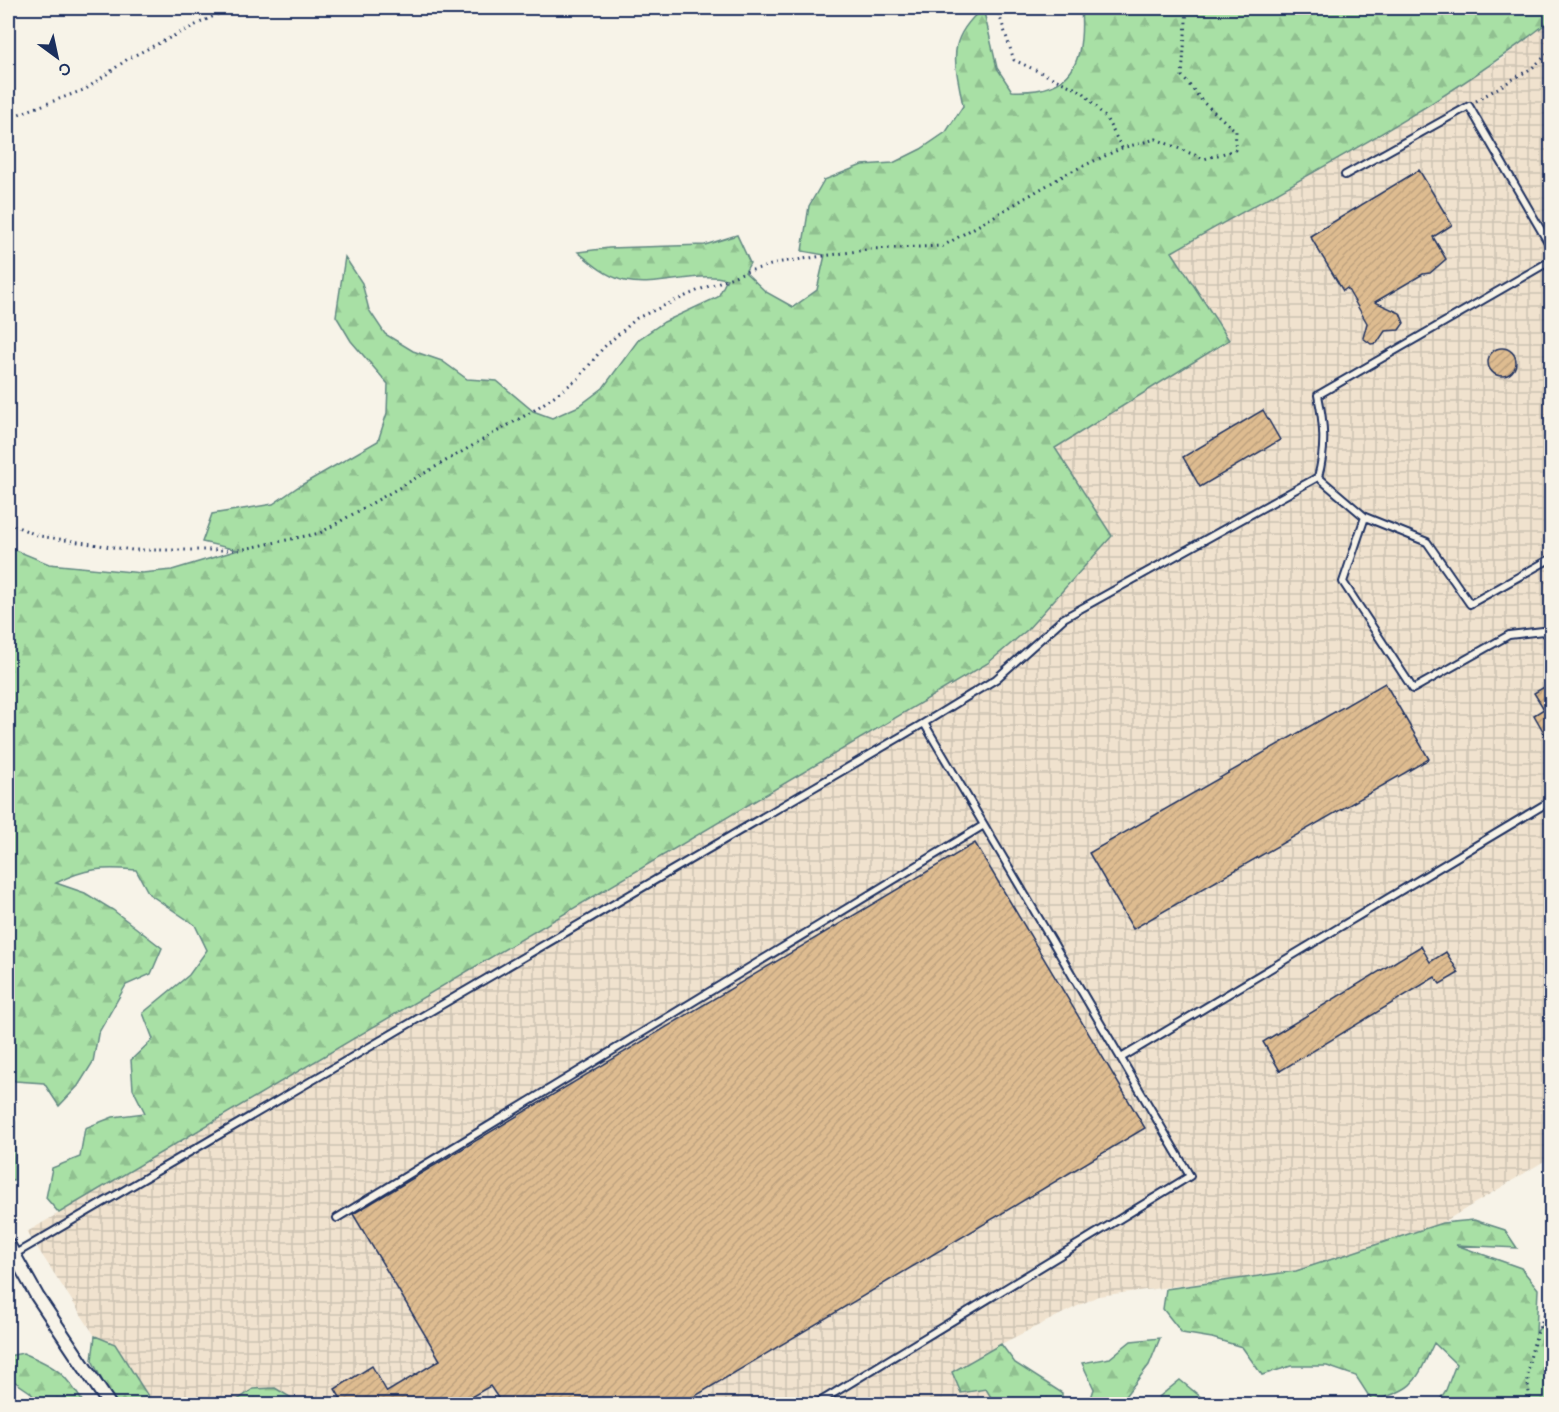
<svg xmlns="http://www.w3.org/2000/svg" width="1559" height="1412" viewBox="0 0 1559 1412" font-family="'Balsamiq Sans',sans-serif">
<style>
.industrial{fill:url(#industrial-grid)}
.forest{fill:url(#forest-firs);stroke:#628882;stroke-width:1.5}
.building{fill:url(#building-hatch);stroke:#1b2f5e;stroke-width:1.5}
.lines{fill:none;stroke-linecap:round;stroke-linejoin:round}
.service-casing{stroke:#1b2f5e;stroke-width:10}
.minor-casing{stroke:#1b2f5e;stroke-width:16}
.path{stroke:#1b2f5e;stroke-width:3;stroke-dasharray:1.5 4.5;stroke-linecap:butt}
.service{stroke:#f7f3e8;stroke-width:6}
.minor{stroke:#f7f3e8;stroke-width:12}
</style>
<defs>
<pattern id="industrial-grid" width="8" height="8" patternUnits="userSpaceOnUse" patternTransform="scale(1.5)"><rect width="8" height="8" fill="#f0e2ce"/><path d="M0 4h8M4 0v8" fill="none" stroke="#cdc2b3"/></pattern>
<pattern id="forest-firs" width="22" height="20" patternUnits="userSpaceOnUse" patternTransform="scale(1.5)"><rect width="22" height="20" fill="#a8e0a5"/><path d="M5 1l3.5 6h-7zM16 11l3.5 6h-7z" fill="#90c090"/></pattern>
<pattern id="building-hatch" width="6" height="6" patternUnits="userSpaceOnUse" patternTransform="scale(1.5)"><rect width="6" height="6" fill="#debc90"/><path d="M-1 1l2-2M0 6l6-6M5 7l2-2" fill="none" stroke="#bea27f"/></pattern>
</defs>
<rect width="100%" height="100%" fill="#f7f3e8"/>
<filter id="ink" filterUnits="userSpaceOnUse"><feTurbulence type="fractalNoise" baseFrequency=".0167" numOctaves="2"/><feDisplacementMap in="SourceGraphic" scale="12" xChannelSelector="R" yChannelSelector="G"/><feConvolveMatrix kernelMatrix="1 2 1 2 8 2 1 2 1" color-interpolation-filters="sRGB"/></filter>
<g filter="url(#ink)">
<path class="industrial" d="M1551,19V1157L1442,1223L1296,1271L1098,1296L1001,1344L953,1372L986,1389L995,1404H295L290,1397L233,1402L232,1404H153L115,1344L95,1336L27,1232L988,662L1027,630L1112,536L1055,448L1229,340L1172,252L1386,129L1500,60Z"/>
<path class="forest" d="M983,8L997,68L1012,91C1073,94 1085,63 1081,8H1551L1552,19C1436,111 1300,178 1172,252L1229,340L1055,448L1112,536L1027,630L988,663L59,1213L46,1198L52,1168L80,1157L85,1128L113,1117L145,1113L133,1089L131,1060L153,1039L143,1013L189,975L207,950L195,925L149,894L136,870C104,867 85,868 56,883L85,893L113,910L162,948L151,974L126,985L98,1034L93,1062L78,1086L59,1106L44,1083L15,1081L8,1075V547L49,564L142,573L172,570L238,550L202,542L212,514L273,504L298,487L378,441L387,413L388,384L351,341L336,316L345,257L362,283L369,310L385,334L413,351L442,361L467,379L497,381L533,411L552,418L579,406L603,388L639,339L664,322L718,297L727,279C694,271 659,288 625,281C607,277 592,264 578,252L609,248L705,245L737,235L750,263L745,272L766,292L793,307L817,290L825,255L802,251L809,206L824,180L862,165L893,163L921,149L946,132L963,106C955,61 945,41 983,8Z
M8,1115L15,1121L14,1180L8,1179Z
M1474,1220L1505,1230L1517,1248L1456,1245L1521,1268L1538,1289L1536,1333L1551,1312V1404H1437L1446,1390L1456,1364L1434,1343C1415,1382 1417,1389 1372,1401L1356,1376L1327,1366H1291L1262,1375L1242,1347L1212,1338L1182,1333L1163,1309L1166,1289L1296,1271L1442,1223Z
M95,1336L115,1344L153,1404H114L92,1360Z
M1160,1338L1149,1365L1119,1404H1089L1094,1389L1082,1363L1110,1358L1131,1341Z
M1001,1344L1015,1363L1062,1393V1404H995L986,1389L961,1393L952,1372Z
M23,1353C57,1367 65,1373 84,1404H39L30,1392L8,1377V1356Z
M1180,1380L1202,1398L1205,1404H1158L1159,1397Z
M275,1388L290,1397L295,1404H232L253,1389Z"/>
<path class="building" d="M1419,170L1452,225L1433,237L1446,259L1430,273L1423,274L1375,302L1400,313L1404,323L1399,330L1385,331L1377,343L1371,344L1363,338L1367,323L1347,288L1343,291L1310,236Z
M1488 362a14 14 0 1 1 28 0a14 14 0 1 1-28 0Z
M1263,410L1280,440L1200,487L1183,457Z
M1385,683L1429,759L1133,929L1089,853Z
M1551,683V745L1534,715L1544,709L1534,693Z
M975,843L1145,1128L682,1404H502L490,1386L459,1404H344L335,1389L372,1366L387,1392L440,1360L353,1214Z
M1421,946L1430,962L1446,952L1459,973L1440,984L1435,977L1280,1071L1263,1042Z"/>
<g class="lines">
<g class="service-casing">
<path id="service" d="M1345,175L1469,106L1552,249
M1318,477L1365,517L1427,542L1470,604L1552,558
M1365,517L1343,582L1413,689L1509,635L1543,631L1552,638
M1121,1058L1552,800
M337,1218L984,825L924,723
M15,1254L924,723L996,679L1064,618L1318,477C1326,448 1324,424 1318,395L1552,260
M816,1404L1190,1176L984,825"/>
</g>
<g class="minor-casing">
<path id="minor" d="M8,1244L37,1296L109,1404"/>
</g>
<path class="path" d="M997,8L1014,60L1083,92L1106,118L1122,148
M8,12L10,8
M1476,101L1532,68L1552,50
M8,118L86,89L129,58L230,8
M8,523L39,536L132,550H239L320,533L533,411L578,379L603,348L637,318L699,290L745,272L782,262L872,249L943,246L1068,173L1122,148L1156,139L1204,159L1235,150L1236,131L1204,103L1182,76L1187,8
M1532,1404C1520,1370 1537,1331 1552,1299"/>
<use href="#service" class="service"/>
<use href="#minor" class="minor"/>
</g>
</g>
<rect width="1559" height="1412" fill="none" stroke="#f7f3e8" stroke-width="30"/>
<rect x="15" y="15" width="1529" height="1382" fill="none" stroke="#1b2f5e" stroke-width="2" filter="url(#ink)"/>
<g transform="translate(57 57) rotate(147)" stroke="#f7f3e8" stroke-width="4.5" paint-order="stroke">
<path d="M0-4.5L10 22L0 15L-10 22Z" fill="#1b2f5e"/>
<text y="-9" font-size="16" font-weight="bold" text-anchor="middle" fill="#1b2f5e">С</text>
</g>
</svg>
